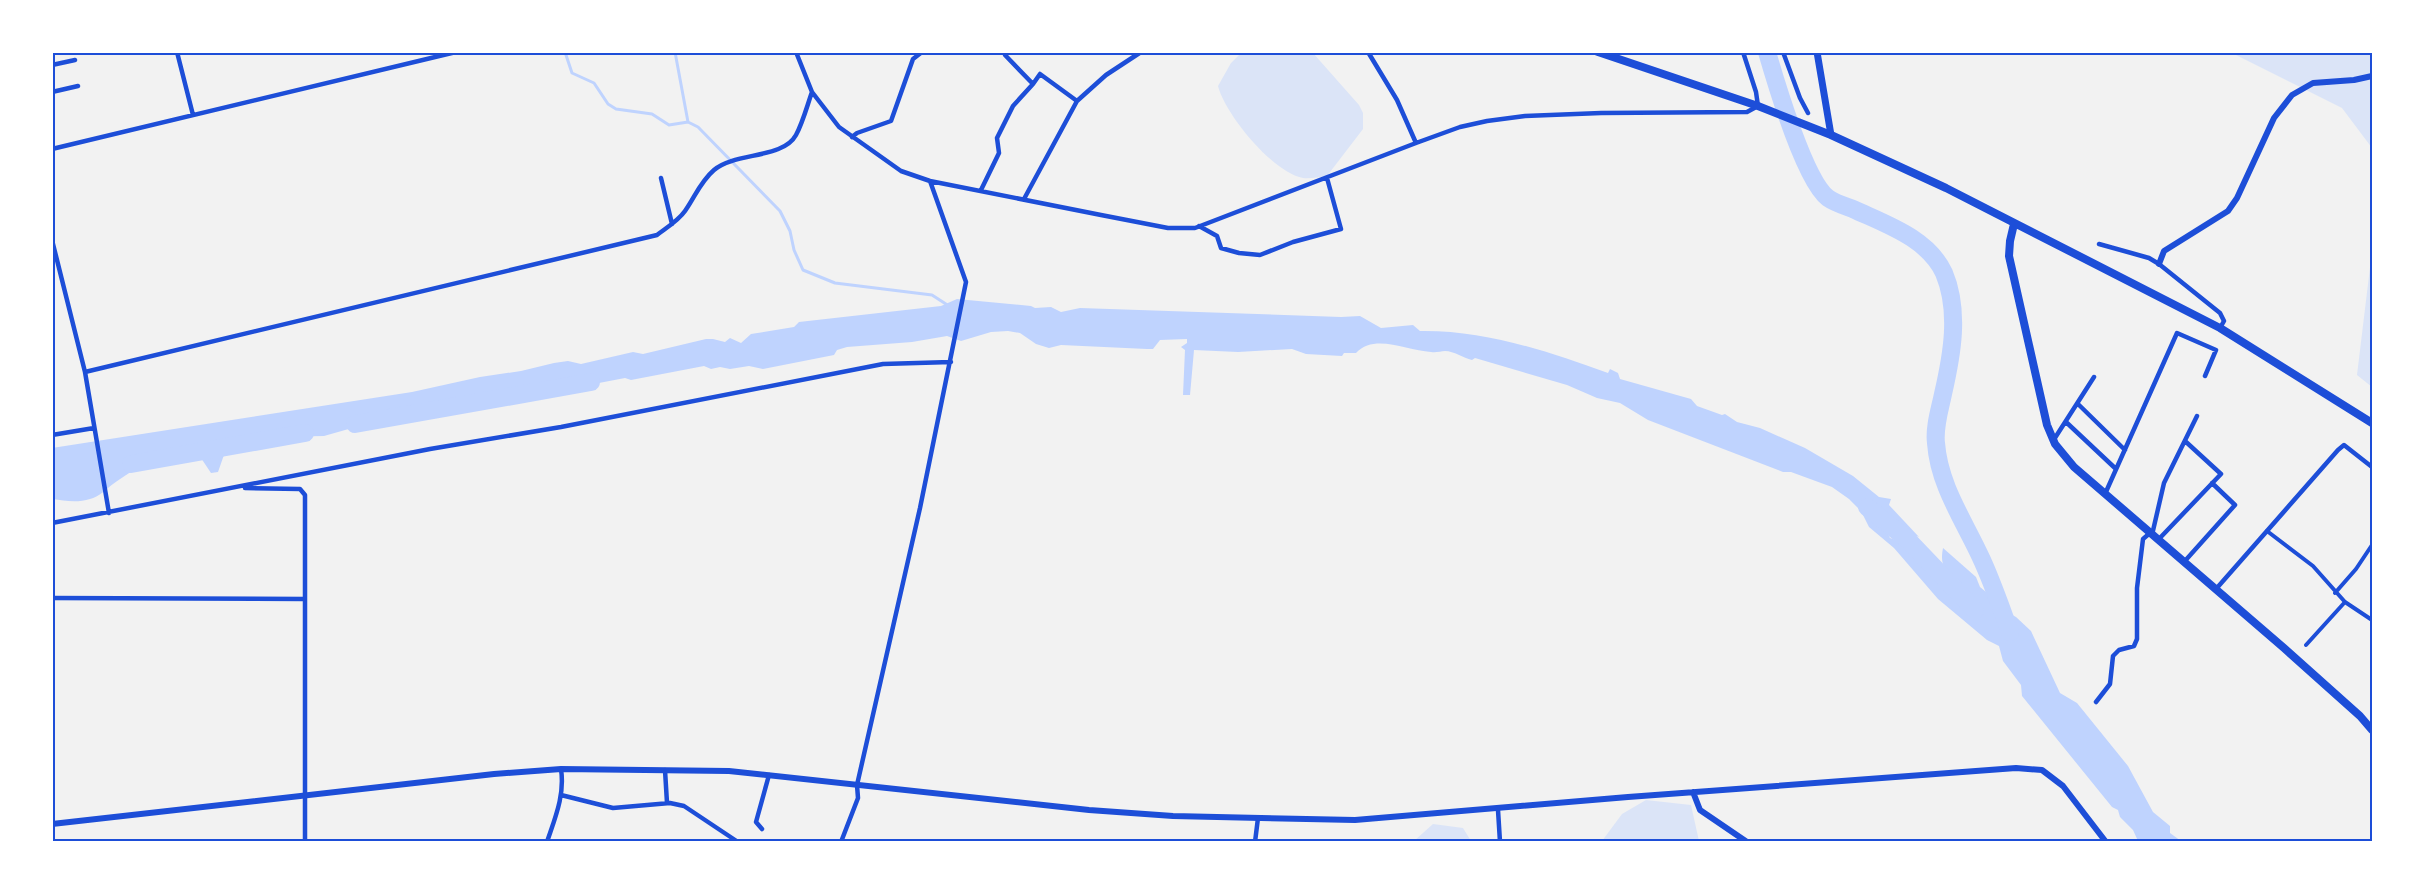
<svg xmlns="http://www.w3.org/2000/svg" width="2425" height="894" viewBox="0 0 2425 894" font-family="'DM Sans',sans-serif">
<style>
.green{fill:#dbe4f7}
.water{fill:#bfd3fe}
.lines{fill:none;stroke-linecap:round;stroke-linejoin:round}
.stream{stroke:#bfd3fe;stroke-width:3}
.river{stroke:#bfd3fe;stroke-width:18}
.pedestrian{stroke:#1d4ed8;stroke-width:4}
.minor{stroke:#1d4ed8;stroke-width:4.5}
.tertiary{stroke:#1d4ed8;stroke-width:6}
.secondary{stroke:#1d4ed8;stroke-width:7}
.primary{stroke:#1d4ed8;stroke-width:8}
.neatline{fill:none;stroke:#1d4ed8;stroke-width:2}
</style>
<rect width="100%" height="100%" fill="#f2f2f2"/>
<path class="green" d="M1241,53H1313L1359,105L1363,113V129L1327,176C1319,177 1310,179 1303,178C1273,173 1225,114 1218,86L1231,63Z
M2232,53H2372V148L2342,108Z
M2372,251V387L2357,375Z
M1646,800L1691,805L1699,841H1602L1622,814Z
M1433,824L1463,828L1471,841H1414Z"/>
<path class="water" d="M957,299L1031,306L1035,308L1051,307L1061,312L1080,308L1341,317L1360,316L1381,328L1413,325L1420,331C1486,330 1546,351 1608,373L1610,369L1618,373L1620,379L1691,399L1697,406L1722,415L1725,414L1737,422L1760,428L1805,448L1853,476L1879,497L1891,499L1889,505L1919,537C1907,533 1900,523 1888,518L1885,528L1890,538C1904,541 1949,583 1959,596L1963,587C1953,569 1938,575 1943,548L1976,577L1980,587L1991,596L1996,606L2016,617L2031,631L2060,693L2077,703L2128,766L2153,812L2170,826V833L2181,841H2138L2133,830L2120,817L2118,810L2112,807L2022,696L2021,685L2003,661L1999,646L1987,640L1938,599L1894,548L1869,527L1861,511L1849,499L1832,487L1791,472H1783L1648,420L1620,403L1597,398L1567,385L1475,358L1472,360C1463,358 1454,351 1445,351C1441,351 1436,353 1431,352C1407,351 1375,333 1356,353H1344L1342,356L1306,354L1292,349L1238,352L1194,350L1190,395H1183L1185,350L1181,347L1187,343V339L1160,340L1153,349H1147L1061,345L1049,348L1036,344L1020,333L1008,331L991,332L961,341L947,336L912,342L847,347L837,350L834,355L763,369L749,366L730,369L720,367L711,369L704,366L631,380L625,378L578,387L558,385L540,389L533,387L494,397L419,409L324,436L273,437L225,452L218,472L211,473L199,455C168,446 138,467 113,484C106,489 99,497 90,499C78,503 64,501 53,499L52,448L412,392L480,377L521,371L554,363L568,361L581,364L633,352L643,354L706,339H713L725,342L730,338L741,343L751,334L794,327L799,322L941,306Z"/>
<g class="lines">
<path class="stream" d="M565,52L572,73L594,83L608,104L616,109L652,114L669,125L688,122L698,127L780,211L790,231L794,250L803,270L835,283L932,295L949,306
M675,52L688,122"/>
<path class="river" d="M1767,52C1776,83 1805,181 1828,198C1835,203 1845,206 1853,209C1885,224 1928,238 1944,273C1960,311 1952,355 1943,394C1940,409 1934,427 1936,443C1939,486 1965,522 1982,560C1993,584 2001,608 2010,632
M355,424L591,382
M131,464L305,433
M1867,507L1908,540L1975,610"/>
<path class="pedestrian" d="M2267,531L2313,566L2345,602L2372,620
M2335,593L2356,569L2372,545
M2306,645L2345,602"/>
<path class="minor" d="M177,52L193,115
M796,52L812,92L839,127L901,171L930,181L1101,215L1168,228H1195L1416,143L1460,127L1487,121L1525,116L1601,113L1747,112L1758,106L1756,92L1743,52
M1368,52L1397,100L1416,143
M1783,52L1800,98L1808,113
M52,65L75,60
M52,92L78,86
M1077,101L1106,75L1141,52
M852,137L857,133L891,121L913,59L922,52
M52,149L456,52
M661,178L672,224
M981,190L999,153L997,138L1013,106L1033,84L1005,55V52
M1024,199L1077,101L1040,74L1033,84
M1199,226L1217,236L1221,248L1239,253L1260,255L1293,242L1341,229L1327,178
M52,240L85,372L109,513
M2099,244L2149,258L2159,264L2220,313L2224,321L2220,328
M85,372L657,235C666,228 678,221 685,211C695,197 700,182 714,170C735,152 783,159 796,135C803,122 807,106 812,92
M2078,404L2125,450
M2066,422L2116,469
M52,435L94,428
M2053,441L2094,377
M245,488L300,489L305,495V842
M2105,494L2177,333L2216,350L2205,376
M52,523L430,449L561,427L883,364L951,362
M2152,535L2164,483L2197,416
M2158,540L2221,474L2185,441
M2184,562L2235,505L2212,483
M2216,589L2338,450L2344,445L2372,467
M52,598L305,599
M2096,702L2110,684L2113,656L2119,650L2134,646L2137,639V588L2143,539L2150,533
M665,770L667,803
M561,795L613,808L670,803L684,806L738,842
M1498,810L1500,842
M762,829L756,822L769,775
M547,842C555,818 565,795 561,769
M841,842L858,798L857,785L920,508L966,282L930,181
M1255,842L1258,818"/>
<path class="tertiary" d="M2159,264L2164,251L2228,211L2237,198L2274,118L2292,95L2313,83L2354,80L2372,76
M1693,792L1700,810L1747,842
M52,824L494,774L561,769L729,771L1089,810L1173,816L1355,820L1628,797L2016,768L2042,770L2063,786L2106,842"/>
<path class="secondary" d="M1817,52L1831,135"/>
<path class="primary" d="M1598,52L1758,106L1831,135L1946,188L2220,328L2372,423
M2014,224L2010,241L2009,256L2047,425L2055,444L2074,467L2284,648L2360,716L2372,730"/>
</g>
<rect width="2425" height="894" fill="none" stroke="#ffffff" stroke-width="108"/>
<rect x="54" y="54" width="2317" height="786" class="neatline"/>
</svg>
